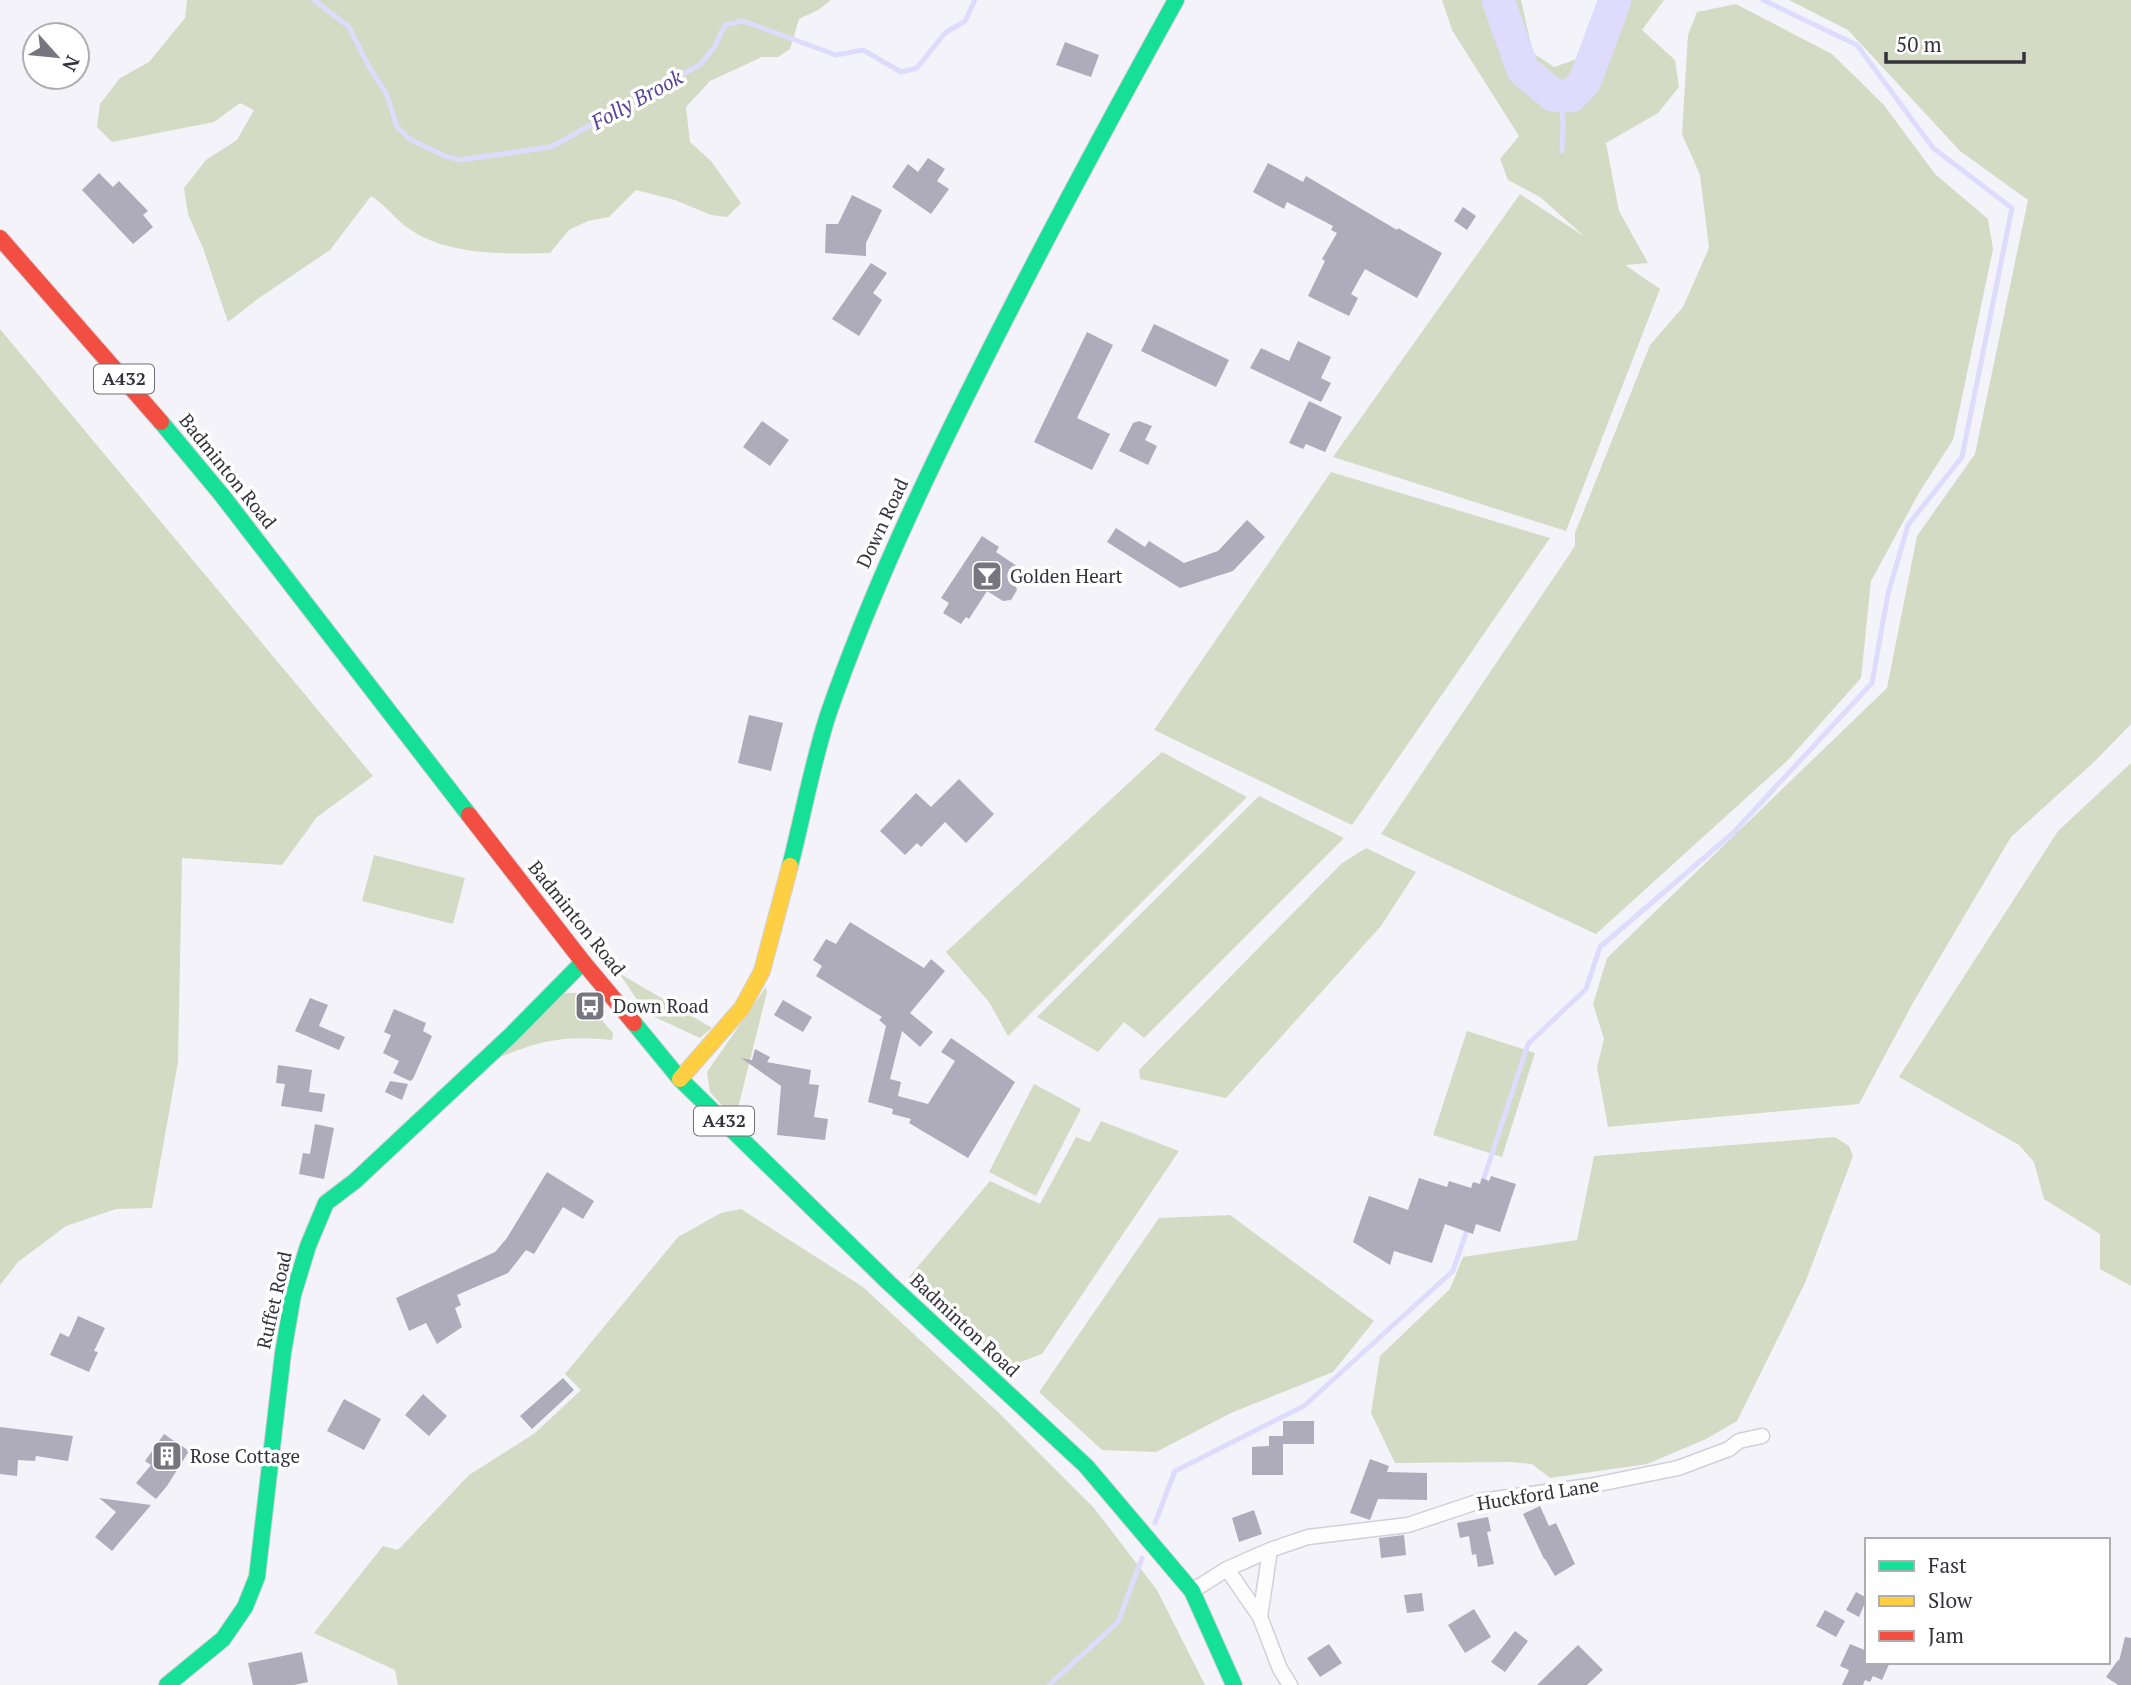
<svg xmlns="http://www.w3.org/2000/svg" width="2131" height="1685" viewBox="0 0 2131 1685" font-family="'PT Serif',serif">
<style>
.green{fill:#d4dbc4}
.lines{fill:none;stroke-linecap:round;stroke-linejoin:round}
.stream{stroke:#dfdbfc;stroke-width:5}
.river{stroke:#dfdbfc;stroke-width:33}
.building{fill:#aeacbb}
.street-casing{stroke:#d1d0d7;stroke-width:17}
.fast-casing{stroke:#d1d0d7;stroke-width:18}
.slow-casing{stroke:#d1d0d7;stroke-width:18}
.jam-casing{stroke:#d1d0d7;stroke-width:18}
.street{stroke:#fdfdfe;stroke-width:14}
.fast{stroke:#16e098;stroke-width:16}
.slow{stroke:#ffcf43;stroke-width:16}
.jam{stroke:#f24e42;stroke-width:16}
.labels{text-anchor:middle;stroke-width:7;stroke-linejoin:round;paint-order:stroke}
.shield{fill:#fff;stroke:#717076;stroke-width:2}
.shield-label{font-size:18px;font-weight:bold;fill:#34333b}
.street-label{font-size:19px;fill:#34333b;stroke:#fff}
.poi-label{font-size:19px;fill:#34333b;stroke:#fff;text-anchor:start}
.water-label{font-size:21px;font-style:italic;fill:#564499;stroke:#fff}
</style>
<rect width="100%" height="100%" fill="#f3f3f9"/>
<path class="green" d="M187,0H831L818,10L799,19L790,49L778,57H762L710,81L686,107L690,142L711,161L741,203L727,217L711,215L675,200L636,190L609,217L588,221L569,230L550,253C506,254 446,256 408,228C395,219 386,205 371,196L330,250L259,298L228,322L203,248L188,214L184,188L206,160L237,140L254,110L240,103L214,122L112,142L97,127L100,104L120,78L149,62L185,18Z
M1442,0H1521L1533,53L1554,67L1577,59L1601,5L1624,7L1626,0H1664L1642,30L1675,60L1679,87L1658,113L1606,143L1619,211L1648,263L1625,265L1660,289L1566,531L1333,457L1520,194L1585,237L1540,197L1508,180L1500,159L1519,136L1452,30Z
M1789,0H2131V724L2094,762L2011,837L1914,1001L1859,1104L1608,1127L1597,1067L1604,1039L1593,1004L1607,958L1887,688L1917,536L1975,454L2028,200L1960,151L1848,30Z
M1736,4L1832,54L1884,105L1935,174L1988,219L1993,249L1953,440L1920,491L1871,581L1861,678L1788,760L1596,934L1381,834L1575,546V533L1650,345L1683,307L1709,248L1700,175L1682,134L1688,35L1697,12Z
M0,329L373,776L317,817L282,865L182,858L178,1062L152,1208L116,1209L66,1226L18,1262L0,1285Z
M1331,472L1550,538L1352,825L1154,730Z
M1162,752L1247,797L1008,1036L989,1002L946,952Z
M2131,763V1286L2100,1269V1234L2044,1199L2034,1162L2019,1145L1899,1077L2058,831Z
M1259,796L1344,838L1144,1038L1124,1022L1098,1052L1037,1017Z
M1366,848L1416,872L1381,926L1226,1098L1140,1079L1139,1070L1341,864Z
M374,855L465,878L453,924L362,901Z
M619,973L712,1028L700,1038L646,1013Z
M766,987L767,992L735,1120L710,1092L707,1072Z
M560,993H578L613,1033L612,1040C560,1035 538,1041 491,1061Z
M1467,1031L1535,1053L1502,1157L1433,1135Z
M1034,1084L1081,1109L1036,1196L989,1172Z
M1101,1121L1179,1151L1042,1354L1007,1367L909,1277L990,1181L1040,1204L1076,1137L1090,1142Z
M1835,1137L1849,1146L1853,1156L1805,1283L1737,1421L1706,1439L1647,1464L1550,1478L1532,1464L1509,1462L1395,1463L1371,1413L1380,1356L1450,1289L1463,1257L1577,1240L1594,1156Z
M741,1209L863,1287L999,1413L1094,1508L1157,1590L1205,1685H398L395,1670L314,1633L383,1546L398,1550L469,1475L535,1433L581,1390L565,1374L678,1237L721,1213Z
M1230,1215L1374,1321L1333,1372L1231,1413L1156,1452L1102,1450L1039,1392L1159,1218Z"/>
<g class="lines">
<path class="stream" d="M314,0L349,27L368,65L387,95L397,127L411,140L445,156L460,160L551,147L701,64L715,46L725,25L743,21L836,55L863,50L901,72L917,68L945,33L965,21L975,0
M1560,95L1563,123L1562,151
M1482,1184L1528,1044L1586,989L1600,947L1733,833L1872,683L1888,594L1908,525L1962,457L2012,208L1933,148L1857,45L1763,0
M1155,1523L1175,1471L1304,1406L1453,1271L1468,1227
M1049,1685L1118,1622L1142,1558"/>
<path class="river" d="M1498,0L1523,70L1553,95L1571,96L1585,81L1615,0"/>
</g>
<path class="building" d="M1065,42L1099,55L1091,77L1056,65Z
M928,158L945,169L937,181L949,189L931,214L892,187L908,164L918,172Z
M1268,163L1303,182L1306,176L1397,230L1398,228L1442,253L1417,298L1365,269L1351,294L1358,298L1349,316L1308,296L1325,261L1322,259L1337,233L1331,230L1333,226L1287,202L1284,209L1253,192Z
M99,173L113,187L119,181L148,211L143,215L153,227L133,244L82,190Z
M852,195L882,210L866,243V256L825,253L826,224H838Z
M1463,207L1476,216L1467,230L1454,221Z
M871,263L887,273L873,293L882,300L859,336L832,319Z
M1154,324L1229,360L1216,387L1141,351Z
M1087,332L1113,345L1077,418L1110,434L1092,470L1034,442Z
M1298,341L1331,357L1321,378L1331,383L1321,402L1250,368L1261,348L1289,361Z
M1309,401L1342,417L1325,452L1306,444L1303,449L1289,443Z
M762,421L789,440L770,466L743,447Z
M1139,421L1152,426L1145,440L1157,446L1148,465L1119,451L1133,423Z
M1247,520L1265,537L1233,571L1180,588L1107,542L1116,528L1145,547L1149,541L1184,563L1218,551Z
M982,536L999,547L996,552L1023,570L1015,583L1017,590L1011,600L1003,601L987,591L969,619L966,617L961,624L943,613L949,603L941,598Z
M749,715L783,723L771,771L738,763Z
M959,779L994,814L966,843L945,822L921,847L917,843L905,855L880,831L916,793L931,807Z
M850,922L924,968L931,959L945,971L910,1013L933,1032L920,1047L902,1031L890,1079L901,1082L898,1096L928,1104L955,1061L941,1052L951,1038L1015,1082L968,1158L909,1123L911,1119L892,1114L893,1109L868,1102L886,1026L879,1020L882,1017L816,976L822,966L813,960L826,939L836,944Z
M310,998L328,1005L319,1026L345,1037L339,1050L295,1031Z
M783,1000L812,1017L803,1032L774,1015Z
M394,1009L426,1023L423,1031L432,1036L413,1079L410,1081L393,1073L399,1061L383,1053L391,1035L384,1032Z
M755,1049L770,1057L767,1062L811,1070L809,1084L819,1085L814,1117L828,1119L825,1140L777,1135L781,1086L741,1058L752,1060Z
M278,1065L312,1070L309,1092L325,1094L322,1112L281,1106L285,1084L276,1083Z
M390,1081L408,1084L402,1100L385,1092Z
M315,1124L334,1128L324,1179L299,1174L303,1153L310,1154Z
M547,1172L594,1201L583,1219L563,1207L534,1254L526,1250L508,1273L457,1295L461,1305L455,1308L462,1327L437,1344L426,1323L409,1331L396,1298L495,1252L507,1238Z
M1491,1176L1516,1184L1500,1232L1476,1224L1473,1234L1445,1224L1432,1263L1394,1251L1390,1265L1353,1242L1369,1196L1408,1210L1419,1178L1447,1187L1449,1181L1471,1188L1473,1182L1480,1184L1482,1178L1489,1181Z
M78,1316L105,1328L94,1351L98,1352L89,1372L50,1355L60,1333L69,1337Z
M563,1378L574,1390L532,1429L520,1416Z
M423,1394L447,1416L429,1436L405,1415Z
M344,1399L381,1419L364,1450L327,1431Z
M1283,1421H1314V1444H1283Z
M0,1427L73,1436L68,1461L36,1456L35,1461L18,1460L17,1476L0,1474Z
M164,1434L189,1451L167,1486L156,1499L136,1483L151,1465L145,1461Z
M1269,1436H1283V1475H1252V1447L1269,1446Z
M1370,1459L1389,1466L1387,1472L1427,1473V1500L1378,1499L1370,1520L1350,1513Z
M99,1498L151,1505L112,1551L95,1537L116,1512Z
M1540,1506L1549,1526L1556,1523L1575,1564L1555,1576L1545,1559H1544L1523,1514Z
M1254,1510L1262,1534L1239,1542L1232,1518Z
M1488,1517L1491,1531L1487,1532L1494,1564L1478,1567L1476,1554L1472,1555L1469,1536L1460,1538L1457,1523Z
M1404,1535L1406,1555L1381,1558L1379,1538Z
M1856,1592L1867,1598L1859,1617L1846,1610Z
M1422,1593L1424,1611L1407,1613L1404,1595Z
M1474,1609L1491,1637L1465,1653L1448,1625Z
M1825,1610L1845,1621L1836,1637L1816,1626Z
M1515,1631L1528,1641L1505,1672L1491,1662Z
M2125,1637L2131,1638V1685H2118L2106,1677L2118,1660L2119,1661Z
M1329,1644L1342,1663L1320,1677L1307,1658Z
M1850,1644L1867,1651V1662H1890L1882,1680L1873,1676L1870,1682L1865,1680L1863,1685H1842L1849,1670L1840,1666Z
M1578,1645L1603,1670L1587,1685H1537Z
M302,1652L308,1682L294,1685H253L248,1663Z"/>
<g class="lines">
<g class="street-casing">
<path id="street" d="M1227,1569L1260,1617L1280,1669L1290,1685
M1192,1591L1227,1569L1270,1550L1308,1537L1408,1525L1480,1501L1589,1486L1678,1468L1729,1449L1739,1441L1762,1436
M1260,1617L1270,1550"/>
</g>
<g class="fast-casing">
<path id="fast" d="M161,422L221,494L469,815
M790,866C803,816 813,759 829,712C870,595 922,484 978,373C1041,247 1108,123 1176,0
M634,1023L680,1079L889,1283L1086,1466L1192,1591L1234,1685
M167,1685L223,1639L245,1607L257,1577L283,1353L293,1295L308,1246L326,1203L355,1181L511,1035L583,962"/>
</g>
<g class="slow-casing">
<path id="slow" d="M680,1079L742,1008L762,971L790,866"/>
</g>
<g class="jam-casing">
<path id="jam" d="M0,238L161,422
M469,815L583,962L634,1023"/>
</g>
<use href="#street" class="street"/>
<use href="#fast" class="fast"/>
<use href="#slow" class="slow"/>
<use href="#jam" class="jam"/>
</g>
<defs>
<g id="bar-square" transform="scale(1.575)"><rect x="-9" y="-9" width="18" height="18" rx="4" fill="#77767e" stroke="#fff"/><path d="M-6-5H6L.8 .8V4.5H3.5V6h-7V4.5H-.8V.8Z" fill="#fff"/></g>
<g id="bus-square" transform="scale(1.575)"><rect x="-9" y="-9" width="18" height="18" rx="4" fill="#77767e" stroke="#fff"/><path d="M-5-6H5V4H4V6H2V4H-2V6H-4V4H-5ZM-3.5-4V0h7V-4ZM-3.5 1.2v1.5H-2V1.2ZM2 1.2v1.5H3.5V1.2Z" fill="#fff"/></g>
<g id="building-square" transform="scale(1.575)"><rect x="-9" y="-9" width="18" height="18" rx="4" fill="#77767e" stroke="#fff"/><path d="M-4-6H4V6H1V3H-1V6H-4ZM-2.5-4.3h1.7v1.8h-1.7ZM.8-4.3h1.7v1.8H.8ZM-2.5-1h1.7V.8h-1.7ZM.8-1h1.7V.8H.8Z" fill="#fff"/></g>
</defs>
<g fill-rule="evenodd">
<use href="#bar-square" x="987" y="576"/>
<use href="#bus-square" x="590" y="1006"/>
<use href="#building-square" x="167" y="1456"/>
</g>
<g class="labels">
<g class="shield">
<rect x="94" y="364.5" width="60" height="29" rx="5"/>
<rect x="694" y="1106.5" width="60" height="29" rx="5"/>
</g>
<g class="shield-label">
<text x="124" y="385">A432</text>
<text x="724" y="1127">A432</text>
</g>
<g class="street-label">
<text transform="translate(228 471) rotate(51)" y="7">Badminton Road</text>
<text transform="translate(882 523) rotate(-65)" y="7">Down Road</text>
<text transform="translate(577 918) rotate(51)" y="7">Badminton Road</text>
<text transform="translate(274 1300) rotate(-77)" y="7">Ruffet Road</text>
<text transform="translate(965 1325) rotate(43)" y="7">Badminton Road</text>
<text transform="translate(1538 1494) rotate(-9)" y="7">Huckford Lane</text>
</g>
<g class="poi-label">
<text x="1010" y="583">Golden Heart</text>
<text x="613" y="1013">Down Road</text>
<text x="190" y="1463">Rose Cottage</text>
</g>
<g class="water-label">
<text transform="translate(637 100) rotate(-29)" y="7">Folly Brook</text>
</g>
</g>
<rect x="1865" y="1538" width="245" height="126" fill="#ffffff" stroke="#aeadb1" stroke-width="2"/>
<rect x="1879" y="1561" width="35" height="10" fill="#16e098" stroke="#aeadb1" stroke-width="2"/>
<text x="1928" y="1573" font-size="21" fill="#34333b">Fast</text>
<rect x="1879" y="1596" width="35" height="10" fill="#ffcf43" stroke="#aeadb1" stroke-width="2"/>
<text x="1928" y="1608" font-size="21" fill="#34333b">Slow</text>
<rect x="1879" y="1631" width="35" height="10" fill="#f24e42" stroke="#aeadb1" stroke-width="2"/>
<text x="1928" y="1643" font-size="21" fill="#34333b">Jam</text>
<g transform="translate(56 56) rotate(117)"><circle r="33" fill="#ffffff" stroke="#aeadb1" stroke-width="2"/>
<path d="M0-5L12 26L0 18L-12 26Z" fill="#77767e"/>
<text y="-10" font-size="19" font-weight="bold" text-anchor="middle" fill="#34333b">N</text>
</g>
<path d="M1886 52v10h138v-10" fill="none" stroke="#34333b" stroke-width="3.5"/>
<text x="1896" y="52" font-size="21" fill="#34333b" stroke="#ffffff" stroke-width="5" paint-order="stroke">50 m</text>
</svg>
